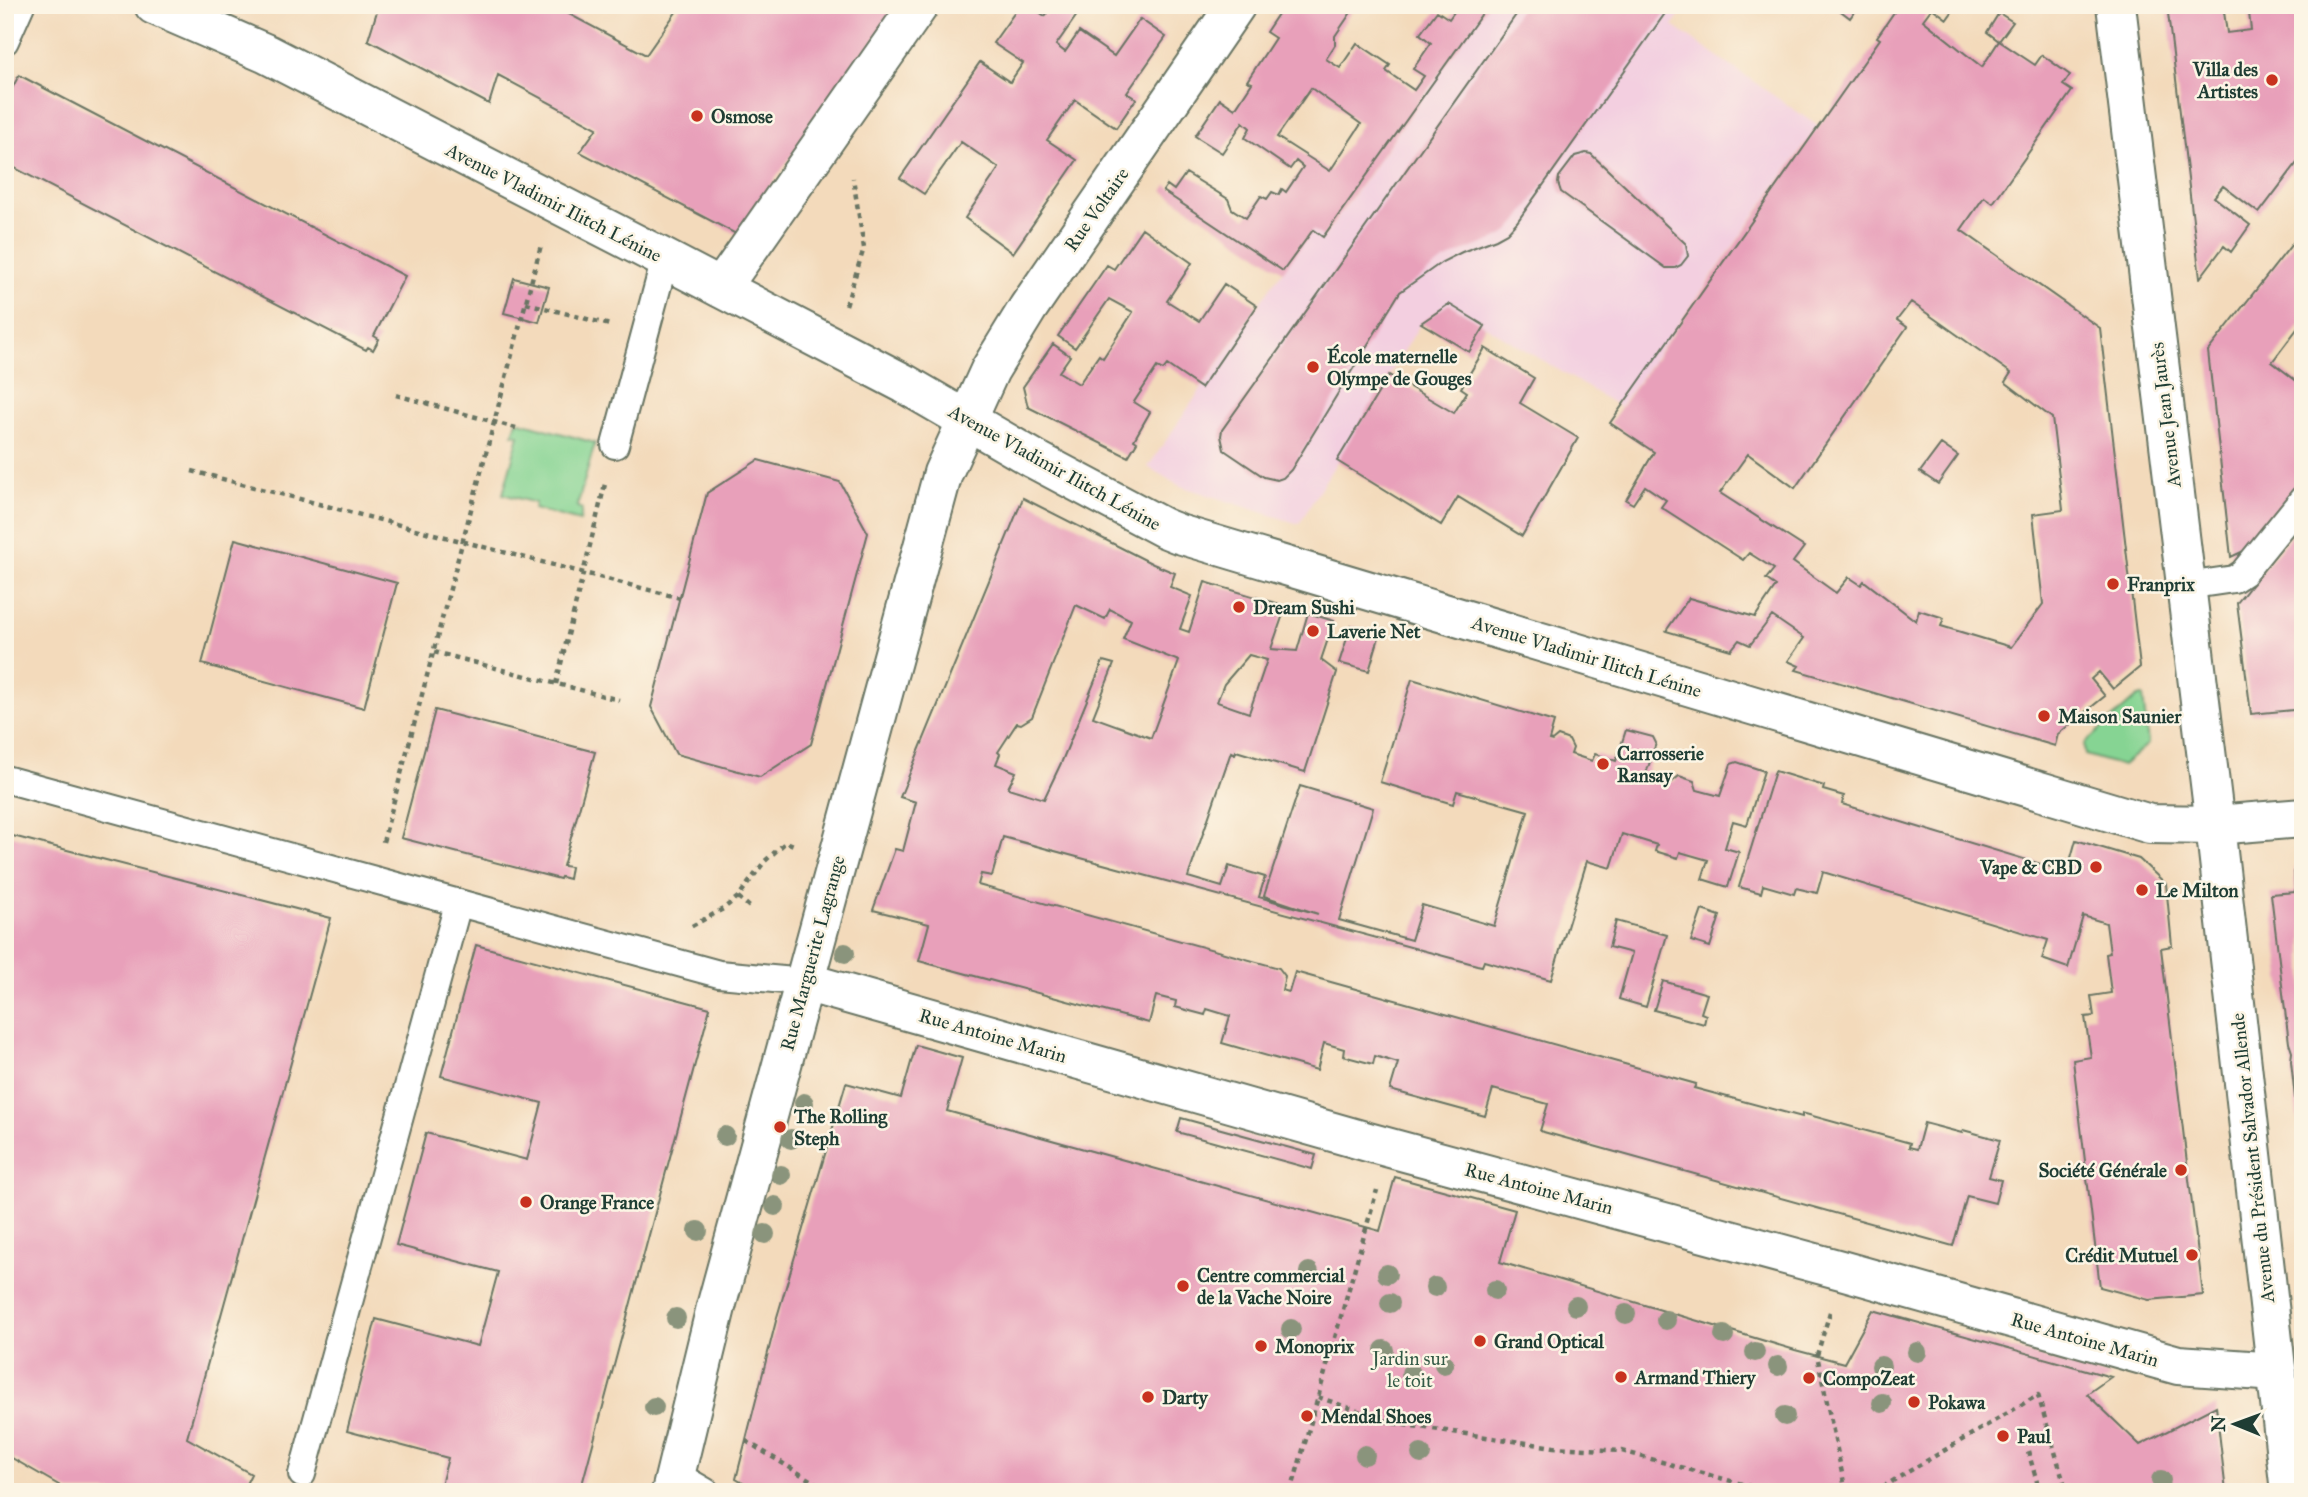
<svg xmlns="http://www.w3.org/2000/svg" width="2308" height="1497" viewBox="0 0 2308 1497" font-family="'IM FELL Great Primer',serif">
<style>
.built{fill:#f3cfe0}
.green{fill:#86d493;stroke:#528864;stroke-width:2}
.building{fill:#e8a0ba;fill-rule:evenodd}
.lines{fill:none;stroke-linecap:round;stroke-linejoin:round}
.lane-casing{stroke:#697463;stroke-width:30}
.street-casing{stroke:#697463;stroke-width:42}
.secondary-casing{stroke:#697463;stroke-width:42}
.path{stroke:#697463;stroke-width:4.5;stroke-dasharray:5 5;stroke-linecap:butt}
.lane{stroke:#fff;stroke-width:26}
.street{stroke:#fff;stroke-width:38}
.secondary{stroke:#fff;stroke-width:38}
.tree{fill:#8a947b}
.poi-dot{fill:#c8321e;stroke:#fcf5e5;stroke-width:2.5}
.labels{text-anchor:middle;stroke-width:5;stroke-linejoin:round;paint-order:stroke}
.poi-label{font-size:19px;font-weight:bold;fill:#1f3d34;stroke:#fcf5e5;text-anchor:start}
.street-label{font-size:19px;fill:#1f3d34;stroke:#fcf5e5}
.park-label{font-size:19px;fill:#345b47;stroke:#fcf5e5}
</style>
<rect width="100%" height="100%" fill="#fcf5e5"/>
<filter id="ink" filterUnits="userSpaceOnUse"><feTurbulence type="fractalNoise" baseFrequency=".0143" numOctaves="2"/><feDisplacementMap in="SourceGraphic" scale="14" xChannelSelector="R" yChannelSelector="G"/><feConvolveMatrix kernelMatrix="1 2 1 2 8 2 1 2 1" color-interpolation-filters="sRGB"/></filter>
<filter id="wash" filterUnits="userSpaceOnUse"><feTurbulence type="fractalNoise" baseFrequency=".00686" numOctaves="4" result="noise"/><feDisplacementMap in="SourceGraphic" scale="28" xChannelSelector="R" yChannelSelector="G"/><feGaussianBlur stdDeviation="1.57" result="paint"/><feColorMatrix in="noise" values="0 0 0 0 0 0 0 0 0 0 0 0 0 0 0 0 0 1.4 0 .05"/><feComposite in="paint" operator="in"/></filter>
<g filter="url(#wash)">
<rect width="100%" height="100%" fill="#f3dabb"/>
<path class="built" d="M1488,5H1686L1673,26L1818,126L1620,407L1449,304L1421,323L1299,524L1180,486L1148,467L1270,288L1313,230L1324,237Z"/>
<path class="green" d="M517,421L595,443L577,507L582,509L580,521L534,509L535,503L503,494L519,435L513,434Z
M2138,696H2143L2148,744L2122,766L2085,755L2084,746L2086,742Z"/>
<g id="blocks">
<path class="building" d="M379,5H552L646,55L681,5H899L736,234L580,152L597,128L498,75L489,104L368,40Z
M1020,5H1029L1045,16L1053,5H1084L1056,45L1065,52L1079,32L1114,56L1140,19L1166,37L1127,93L1136,99L1116,128L1075,100L1047,140L1077,160L1013,253L965,218L999,168L961,142L924,194L900,178L980,62L1010,82L1023,63L993,43Z
M1284,5H1356L1335,36V45L1326,59L1340,68L1357,43L1390,65L1386,71L1414,90L1424,76L1413,69L1431,43L1420,34L1437,11L1449,19L1459,5H1488L1323,237L1313,230L1283,271L1163,191L1167,185L1174,190L1186,173L1228,199L1232,209L1246,218L1261,196L1267,199L1272,192L1279,195L1282,189L1286,192L1303,167L1296,161L1290,169L1245,138L1250,128L1243,122L1222,153L1195,136L1220,99L1235,109L1252,83L1247,81L1275,38L1266,32ZM1311,88L1361,124L1330,171L1277,137Z
M1523,5H1671L1517,222L1507,233L1496,239L1462,252L1442,262L1400,292L1291,470L1283,478L1277,480L1264,477L1224,450L1221,436L1222,430Z
M1833,5H1859L1850,18Z
M1899,5H1957L1947,19L1932,8L1923,20L1982,67L1999,41L2035,65L2042,55L2070,75L2063,85L2072,91L1993,203L1984,197L1961,230L2100,328L2140,667L2113,689L2099,672L2091,679L2105,696L2058,734L2055,746L1796,670L1799,666L1788,661L1804,638L1772,616L1750,645L1739,640L1731,650L1666,631L1689,598L1755,617L1776,586L1766,579L1774,569L1749,553L1743,560L1661,507L1666,500L1645,486L1633,504L1626,500L1654,452L1610,423L1880,39L1877,37ZM1911,302L2011,373L2005,382L2052,418L2063,510L2033,514L2043,604L2011,647L1941,626L1944,618L1919,610L1916,621L1864,581L1861,585L1849,577L1836,593L1793,562L1804,547L1720,493L1748,454L1795,488L1907,327L1897,320Z
M2167,5H2223L2227,33L2251,30L2248,5H2303V155L2259,213L2223,186L2214,197L2250,225L2231,252L2224,246L2200,278Z
M1999,13L2013,22L1999,41L1987,32Z
M19,75L405,276L374,336L379,339L373,350L368,347L366,350L5,163V102Z
M1586,153L1591,154L1686,244L1688,256L1681,265L1675,268H1666L1561,192L1558,183L1559,177L1575,156Z
M1142,228L1192,263L1167,301L1199,321L1224,284L1257,306L1201,388L1167,365L1163,370L1157,367L1134,402L1150,412L1134,440L1137,442L1128,457L1028,407L1023,387L1053,344L1070,356L1059,372L1079,384L1099,355L1103,358L1133,312L1109,299L1075,348L1058,336L1107,265L1114,269Z
M2303,230V321L2272,362L2303,386V478L2250,548L2231,557L2208,351Z
M514,278L549,287L539,322L504,313Z
M1449,304L1485,326L1469,352L1421,323Z
M1485,348L1534,378L1520,403L1578,438L1522,536L1458,497L1441,525L1337,461L1389,375L1454,413L1467,392L1461,388Z
M1941,444L1958,456L1938,484L1920,472Z
M758,460L840,482L868,533L811,744L760,777L676,754L651,707L707,493Z
M1023,498L1153,564L1175,573L1170,587L1192,596L1180,629L1189,632L1205,582L1286,606L1271,649L1297,651L1308,613L1334,621L1321,660L1337,672L1305,772L1236,751L1235,754L1231,752L1188,877L1222,887L1229,866L1265,877L1259,897L1318,914L1264,896L1300,786L1373,808L1339,920L1411,940L1422,905L1494,926L1528,811L1457,791L1453,804L1380,782L1412,679L1554,722L1549,740L1552,741L1558,736L1569,740L1573,748L1571,754L1592,761L1595,754L1616,761L1626,730L1653,737L1656,743L1646,774L1672,782L1679,776L1694,781L1697,790L1720,796L1731,764L1737,762L1764,771L1747,825L1733,821L1725,848L1739,852L1728,887L1702,879L1708,860L1680,852L1678,858L1655,851L1657,845L1622,834L1611,868L1587,861L1551,980L1484,961L1482,966L1477,965L1003,837L992,876L981,874L978,885L1279,968L1285,976L1282,990L1289,992L1295,972L1696,1084L1694,1088L1802,1117V1113L1910,1143L1909,1147L1917,1149L1924,1123L1962,1133L1963,1130L2000,1140L1989,1177L2001,1180L1995,1203L1967,1196L1953,1246L1540,1131L1548,1104L1493,1089L1485,1116L1390,1090L1398,1063L1375,1056L1373,1064L1343,1056L1344,1049L1324,1043L1317,1070L1222,1043L1230,1016L1207,1009L1205,1015L1175,1007L1176,1001L1156,996L1149,1023L919,961L929,924L873,910L895,849L903,851L916,802L900,797ZM1076,605L1105,619L1110,609L1131,620L1123,639L1179,661L1151,738L1093,717L1114,664L1103,661L1062,761L1044,799L1008,788L1016,772L996,764L1000,754L998,752L1017,723L1021,724L1032,717ZM1249,655L1267,660L1249,713L1217,702L1224,684Z
M2303,520V709L2251,714L2237,603Z
M235,539L397,583L364,708L202,664Z
M1351,626L1380,634L1369,671L1339,663Z
M435,710L595,752L563,866L571,867L569,879L561,877L560,879L401,838Z
M1775,771L1824,786L1823,790L1844,796L1842,804L2067,872L2076,840L2139,859L2166,884L2172,946L2161,948L2203,1295L2149,1300L2100,1287L2073,1060L2091,1057L2085,1017L2094,1016L2091,996L2111,993L2106,954L2110,953L2106,923L2083,916L2068,968L2042,959L2048,940L1823,872L1817,893L1796,888L1794,894L1763,885L1761,893L1739,887Z
M5,834L331,918L187,1438L251,1474L242,1492H71L5,1454Z
M2303,866V1153H2301L2291,1061L2292,1052L2289,1043L2271,894L2295,892L2294,867Z
M1702,910L1720,916L1710,947L1691,941Z
M1616,921L1667,935L1646,1007L1619,999L1632,953L1609,947Z
M476,945L710,1008L580,1492H439L448,1458L347,1431L376,1319L478,1346L498,1272L396,1245L426,1133L527,1160L542,1103L441,1076Z
M1663,981L1707,994L1701,1013L1706,1015L1704,1024L1654,1010Z
M916,1045L962,1058L947,1111L1380,1231L1395,1177L1515,1210L1500,1262L1795,1350L1844,1363L1873,1310L2111,1377L2087,1394L2140,1445L2216,1406L2226,1492H759L736,1479L777,1317L846,1083L901,1098Z
M1181,1118L1316,1155L1312,1169L1177,1132Z"/>
</g>
</g>
<g filter="url(#ink)">
<use href="#blocks" fill-opacity="0" stroke="#697463" stroke-width="2"/>
<g class="lines">
<g class="lane-casing">
<path id="lane" d="M5,41L21,5
M615,445L665,259
M2186,586L2234,579L2243,573L2303,499
M5,779L719,974L805,982
M302,1474L458,904
M675,1474L706,1492"/>
</g>
<g class="street-casing">
<path id="street" d="M721,288L919,5
M805,982L1368,1142L1841,1270L2178,1365L2277,1372
M671,1492L716,1307L943,473L990,370L1028,308L1236,5"/>
</g>
<g class="secondary-casing">
<path id="secondary" d="M154,5L267,54L665,259L905,384L1034,459L1164,528L1179,534L2150,824L2215,825L2303,818
M2116,5L2215,825L2290,1492"/>
</g>
<path class="path" d="M526,303L610,325
M846,305L864,248L853,178
M396,395L516,428
M192,471L680,598
M434,652L619,700
M556,684L606,480
M383,842L541,245
M738,897L752,909
M692,926L723,909L738,897L765,861L786,842L796,846
M1830,1312L1817,1355L1846,1492
M1318,1397L1392,1423L1554,1447L1622,1451L1771,1492
M746,1441L830,1492
M2028,1451L2040,1492
M1291,1492L1377,1190
M1874,1492L2038,1395L2067,1492"/>
<use href="#lane" class="lane"/>
<use href="#street" class="street"/>
<use href="#secondary" class="secondary"/>
</g>
<g class="tree">
<circle cx="845" cy="953" r="10"/>
<circle cx="804" cy="1103" r="10"/>
<circle cx="725" cy="1136" r="10"/>
<circle cx="791" cy="1139" r="10"/>
<circle cx="781" cy="1175" r="10"/>
<circle cx="775" cy="1206" r="10"/>
<circle cx="698" cy="1231" r="10"/>
<circle cx="765" cy="1234" r="10"/>
<circle cx="1309" cy="1272" r="10"/>
<circle cx="1387" cy="1274" r="10"/>
<circle cx="1435" cy="1287" r="10"/>
<circle cx="1495" cy="1290" r="10"/>
<circle cx="1390" cy="1303" r="10"/>
<circle cx="1576" cy="1306" r="10"/>
<circle cx="1626" cy="1314" r="10"/>
<circle cx="676" cy="1318" r="10"/>
<circle cx="1666" cy="1320" r="10"/>
<circle cx="1291" cy="1329" r="10"/>
<circle cx="1724" cy="1335" r="10"/>
<circle cx="1384" cy="1350" r="10"/>
<circle cx="1755" cy="1352" r="10"/>
<circle cx="1917" cy="1352" r="10"/>
<circle cx="1444" cy="1364" r="10"/>
<circle cx="1778" cy="1366" r="10"/>
<circle cx="1881" cy="1366" r="10"/>
<circle cx="1411" cy="1373" r="10"/>
<circle cx="1882" cy="1403" r="10"/>
<circle cx="654" cy="1407" r="10"/>
<circle cx="1785" cy="1416" r="10"/>
<circle cx="1421" cy="1454" r="10"/>
<circle cx="1365" cy="1455" r="10"/>
<circle cx="2161" cy="1480" r="10"/>
</g>
</g>
<g class="poi-dot">
<circle cx="2272" cy="80" r="7"/>
<circle cx="697" cy="116" r="7"/>
<circle cx="1313" cy="367" r="7"/>
<circle cx="2113" cy="584" r="7"/>
<circle cx="1239" cy="607" r="7"/>
<circle cx="1313" cy="631" r="7"/>
<circle cx="2044" cy="716" r="7"/>
<circle cx="1603" cy="764" r="7"/>
<circle cx="2096" cy="867" r="7"/>
<circle cx="2142" cy="890" r="7"/>
<circle cx="780" cy="1127" r="7"/>
<circle cx="2181" cy="1170" r="7"/>
<circle cx="526" cy="1202" r="7"/>
<circle cx="2192" cy="1255" r="7"/>
<circle cx="1183" cy="1286" r="7"/>
<circle cx="1480" cy="1341" r="7"/>
<circle cx="1261" cy="1346" r="7"/>
<circle cx="1621" cy="1377" r="7"/>
<circle cx="1809" cy="1378" r="7"/>
<circle cx="1148" cy="1397" r="7"/>
<circle cx="1914" cy="1402" r="7"/>
<circle cx="1307" cy="1416" r="7"/>
<circle cx="2003" cy="1436" r="7"/>
</g>
<g class="labels">
<g class="poi-label">
<text x="2258" y="76" text-anchor="end">Villa des<tspan x="2258" dy="22">Artistes</tspan></text>
<text x="711" y="123">Osmose</text>
<text x="1327" y="363">École maternelle<tspan x="1327" dy="22">Olympe de Gouges</tspan></text>
<text x="2127" y="591">Franprix</text>
<text x="1253" y="614">Dream Sushi</text>
<text x="1327" y="638">Laverie Net</text>
<text x="2058" y="723">Maison Saunier</text>
<text x="1617" y="760">Carrosserie<tspan x="1617" dy="22">Ransay</tspan></text>
<text x="2082" y="874" text-anchor="end">Vape &amp; CBD</text>
<text x="2156" y="897">Le Milton</text>
<text x="794" y="1123">The Rolling<tspan x="794" dy="22">Steph</tspan></text>
<text x="2167" y="1177" text-anchor="end">Société Générale</text>
<text x="540" y="1209">Orange France</text>
<text x="2178" y="1262" text-anchor="end">Crédit Mutuel</text>
<text x="1197" y="1282">Centre commercial<tspan x="1197" dy="22">de la Vache Noire</tspan></text>
<text x="1494" y="1348">Grand Optical</text>
<text x="1275" y="1353">Monoprix</text>
<text x="1635" y="1384">Armand Thiery</text>
<text x="1823" y="1385">CompoZeat</text>
<text x="1162" y="1404">Darty</text>
<text x="1928" y="1409">Pokawa</text>
<text x="1321" y="1423">Mendal Shoes</text>
<text x="2017" y="1443">Paul</text>
</g>
<g class="street-label">
<text transform="translate(554 202) rotate(27)" y="7">Avenue Vladimir Ilitch Lénine</text>
<text transform="translate(1096 209) rotate(-55)" y="7">Rue Voltaire</text>
<text transform="translate(2165 415) rotate(-97)" y="7">Avenue Jean Jaurès</text>
<text transform="translate(1055 467) rotate(29)" y="7">Avenue Vladimir Ilitch Lénine</text>
<text transform="translate(1587 656) rotate(17)" y="7">Avenue Vladimir Ilitch Lénine</text>
<text transform="translate(812 953) rotate(-75)" y="7">Rue Marguerite Lagrange</text>
<text transform="translate(993 1035) rotate(16)" y="7">Rue Antoine Marin</text>
<text transform="translate(2252 1158) rotate(-96)" y="7">Avenue du Président Salvador Allende</text>
<text transform="translate(1539 1188) rotate(15)" y="7">Rue Antoine Marin</text>
<text transform="translate(2085 1339) rotate(16)" y="7">Rue Antoine Marin</text>
</g>
<g class="park-label">
<text x="1410" y="1365">Jardin sur<tspan x="1410" dy="22">le toit</tspan></text>
</g>
</g>
<rect width="2308" height="1497" fill="none" stroke="#fcf5e5" stroke-width="28"/>
<g transform="translate(2235 1424) rotate(271)" stroke="#fcf5e5" stroke-width="5" paint-order="stroke">
<path d="M0-5L12 26L0 18L-12 26Z" fill="#1f3d34"/>
<text y="-10" font-size="19" font-weight="bold" text-anchor="middle" fill="#1f3d34">N</text>
</g>
</svg>
